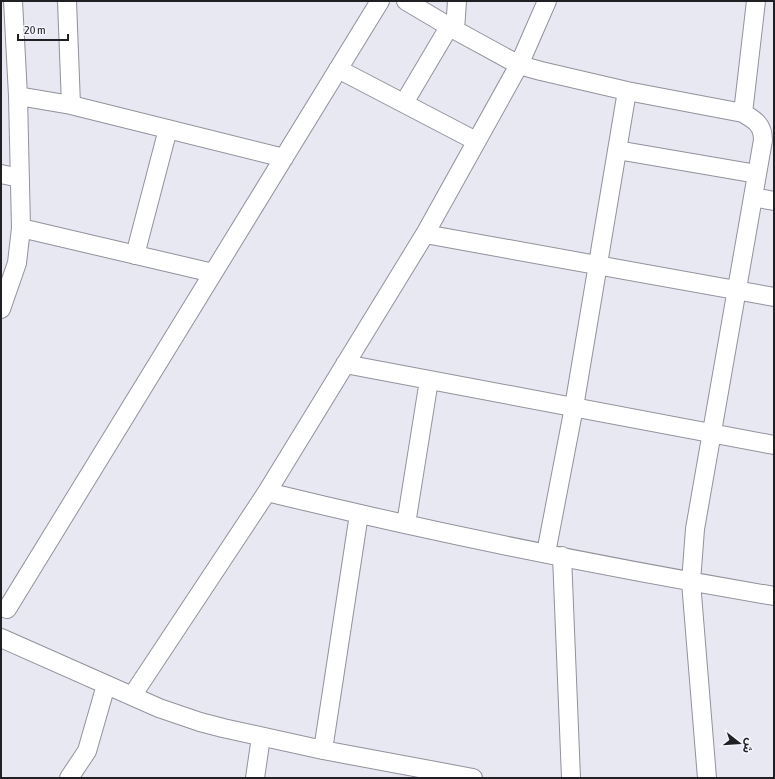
<svg xmlns="http://www.w3.org/2000/svg" width="775" height="779" viewBox="0 0 775 779" font-family="'Asap Condensed','Noto Sans Arabic',sans-serif">
<style>
.lines{fill:none;stroke-linecap:round;stroke-linejoin:round}
.street-casing{stroke:#91929b;stroke-width:20}
.street{stroke:#fff;stroke-width:18}
</style>
<rect width="100%" height="100%" fill="#e7e8f2"/>
<g class="lines">
<g class="street-casing">
<path id="street" d="M67,1L71,105
M406,1L455,30
M457,1L455,30L519,65L541,71L627,91L743,113C755,120 763,125 763,140L695,529L691,582L707,778
M338,69L476,141
M18,96L71,105L284,158
M404,103L449,27
M743,113L756,1
M617,150L757,174
M1,174L20,178
M753,197L774,201
M21,228L213,273
M425,234L774,297
M135,255L168,129
M1,309L17,263L21,228L18,96L13,1
M345,364L774,445
M267,492C435,533 604,567 774,596
M406,524L429,380
M546,553L574,407L627,91
M562,556L571,778
M7,609L380,1
M1,638L159,708L200,722L223,728L323,750L473,778
M132,696L267,492L425,234L519,65L547,1
M323,750L359,514
M69,778L87,751L106,685
M255,778L261,737"/>
</g>
<use href="#street" class="street"/>
</g>
<rect width="775" height="779" fill="none" stroke="#202024" stroke-width="4"/>
<g transform="translate(739 743) rotate(107)" stroke="#f4f5fd" stroke-width="3" paint-order="stroke">
<path d="M0-3L7 15L0 10L-7 15Z" fill="#202024"/>
<text y="-6" font-size="11" font-weight="bold" text-anchor="middle" fill="#202024">ش</text>
</g>
<path d="M18 34v6h50v-6" fill="none" stroke="#202024" stroke-width="2"/>
<text x="24" y="34" font-size="12" fill="#202024" stroke="#f4f5fd" stroke-width="3" paint-order="stroke">20 m</text>
</svg>
